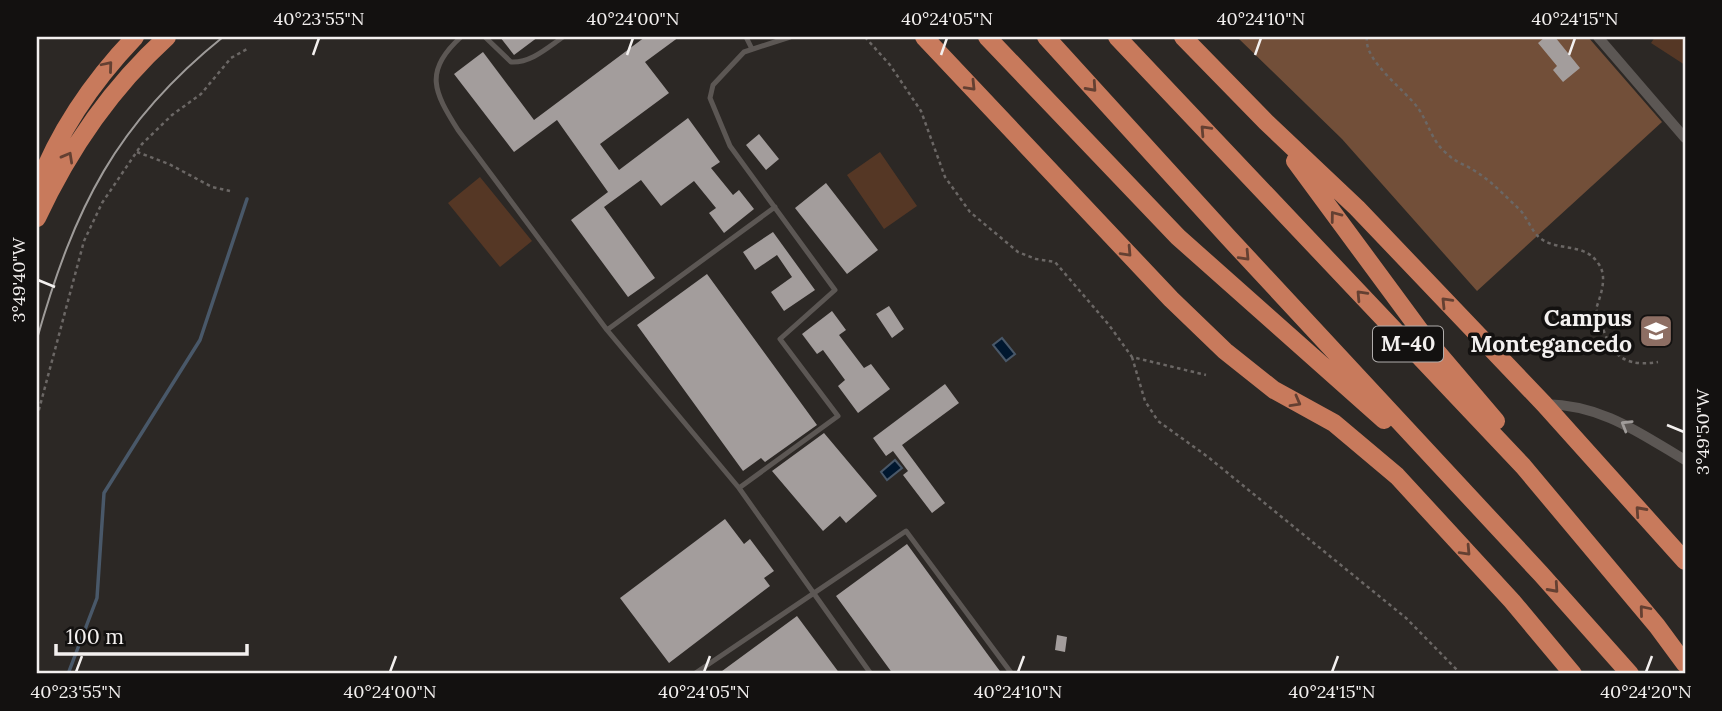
<svg xmlns="http://www.w3.org/2000/svg" width="1722" height="711" viewBox="0 0 1722 711" font-family="Lora,serif">
<style>
.green{fill:#553725}
.forest{fill:#724f39}
.water{fill:#00172f;stroke:#495869;stroke-width:2}
.lines{fill:none;stroke-linecap:round;stroke-linejoin:round}
.stream{stroke:#495869;stroke-width:3.5}
.building{fill:#a39d9c}
.path{stroke:#6b6765;stroke-width:2.5;stroke-dasharray:3.5 3.5;stroke-linecap:butt}
.lane{stroke:#5c5754;stroke-width:5}
.street{stroke:#5c5754;stroke-width:10}
.highway{stroke:#c87a5c;stroke-width:18}
.tram{stroke:#9e9b99;stroke-width:2}
.oneway{stroke:#644032}
.oneway2{stroke:#a09c9a}
.ticks{fill:none;stroke:#f3f0ef;stroke-width:2.5}
.labels{text-anchor:middle;stroke-width:7;stroke-linejoin:round;paint-order:stroke}
.shield{fill:#131110;stroke:#b0adac;stroke-width:2}
.shield-label{font-size:21px;font-weight:bold;fill:#f3f0ef}
.poi-label{font-size:23px;font-weight:bold;fill:#f3f0ef;stroke:#131110;text-anchor:end}
.neatline{fill:none;stroke:#f3f0ef;stroke-width:2.5}
.ticks-label{font-size:18px;text-anchor:middle;fill:#f3f0ef}
</style>
<rect width="100%" height="100%" fill="#2c2825"/>
<path class="green" d="M1655,37H1685V65L1651,43Z
M880,152L917,206L884,229L847,175Z
M480,177L532,241L500,267L448,203Z"/>
<path class="forest" d="M1237,37H1588L1662,122L1477,291L1342,139Z"/>
<path class="water" d="M1002,338L1015,354L1006,361L993,345Z
M895,460L902,468L887,480L881,472Z"/>
<g class="lines">
<path class="stream" d="M68,674L97,598L104,493L200,340L247,199"/>
</g>
<path class="building" d="M500,37H538L514,55Z
M645,37H679L645,62L669,93L600,144L619,170L688,118L720,162L711,168L733,195L739,190L754,209L724,233L709,213L716,208L694,181L661,206L641,180L604,207L655,278L628,297L571,220L608,192L557,120L514,152L454,74L483,52L534,120Z
M1545,37H1555L1580,68L1563,82L1553,70L1557,66L1538,43Z
M759,134L779,159L766,170L746,145Z
M826,183L878,250L847,274L795,208Z
M773,232L815,290L784,311L771,292L792,277L777,255L755,270L743,252Z
M707,274L817,425L765,462L761,458L743,471L637,325Z
M889,306L904,329L892,338L876,314Z
M832,311L846,330L839,335L864,368L871,364L890,389L858,413L838,386L845,380L823,350L817,354L802,334Z
M945,384L959,403L902,445L945,503L932,513L903,475L908,471L893,451L886,456L873,438Z
M824,433L877,496L846,523L840,516L823,531L772,471Z
M725,519L744,544L750,539L774,571L764,578L770,586L669,663L620,598Z
M907,544L1002,674H893L836,596Z
M797,616L840,674H718Z
M1057,635L1067,637L1065,652L1055,650Z"/>
<g class="lines">
<path class="path" d="M865,37L890,65L921,111L945,177L970,212L1018,252L1036,259L1055,262L1109,325L1132,357L1206,375
M1367,37C1363,60 1404,89 1418,108C1429,124 1431,140 1446,153C1456,163 1467,165 1478,173C1492,182 1505,196 1518,208C1527,216 1531,231 1540,238C1558,252 1584,242 1598,263C1608,276 1601,294 1596,309C1609,346 1614,369 1658,362
M137,152L169,164L212,187L230,191
M1132,357L1145,401L1158,421L1208,457L1406,618L1461,674
M37,417L84,241L102,203L142,144L172,115L201,94L231,58L247,49"/>
<path class="lane" d="M461,37C423,71 434,92 458,130L607,330L739,488L871,674
M485,37L511,62C531,63 547,48 563,37
M746,37L752,49
M607,330L775,207
M739,488L838,416L780,339L835,290L730,146L710,98L713,85L744,52L790,37
M694,674L906,531L1012,674"/>
<path class="street" d="M1598,37L1685,138
M1545,404C1602,405 1638,432 1685,460"/>
<path class="highway" d="M924,37L1171,299L1225,351L1274,390L1334,423L1397,476L1512,601L1573,674
M987,37L1178,237L1384,420
M1046,37L1228,237L1541,574L1630,674
M1117,37L1523,466L1657,626L1685,664
M1183,37L1266,122L1357,208L1544,404L1685,561
M1295,161L1427,340L1496,421
M37,188C59,130 92,82 135,37
M37,218C69,149 111,88 167,37"/>
<path class="tram" d="M37,339C74,208 116,123 223,37"/>
</g>
<defs><path id="oneway-chevron" d="M-2-3.5L2.5 0L-2 3.5" fill="none" stroke-width="1.6" stroke-linecap="round" stroke-linejoin="round" transform="scale(1.75)"/></defs>
<g class="oneway">
<use href="#oneway-chevron" transform="translate(108 66) rotate(-50)"/>
<use href="#oneway-chevron" transform="translate(971 86) rotate(46)"/>
<use href="#oneway-chevron" transform="translate(1092 87) rotate(48)"/>
<use href="#oneway-chevron" transform="translate(1205 130) rotate(-133)"/>
<use href="#oneway-chevron" transform="translate(68 157) rotate(-61)"/>
<use href="#oneway-chevron" transform="translate(1335 216) rotate(-127)"/>
<use href="#oneway-chevron" transform="translate(1127 252) rotate(47)"/>
<use href="#oneway-chevron" transform="translate(1245 256) rotate(47)"/>
<use href="#oneway-chevron" transform="translate(1361 295) rotate(-133)"/>
<use href="#oneway-chevron" transform="translate(1446 302) rotate(-134)"/>
<use href="#oneway-chevron" transform="translate(1296 402) rotate(29)"/>
<use href="#oneway-chevron" transform="translate(1640 511) rotate(-132)"/>
<use href="#oneway-chevron" transform="translate(1466 551) rotate(47)"/>
<use href="#oneway-chevron" transform="translate(1554 588) rotate(48)"/>
<use href="#oneway-chevron" transform="translate(1644 610) rotate(-130)"/>
</g>
<use class="oneway2" href="#oneway-chevron" transform="translate(1626 425) rotate(-149)"/>
<path class="ticks" d="M313,55L319,38M627,55L633,38M941,55L947,38M1255,55L1261,38M1569,55L1575,38M38,280L55,287M1667,425L1684,432M76,672L82,656M390,672L396,656M704,672L710,656M1018,672L1024,656M1332,672L1338,656M1646,672L1652,656"/>
<defs>
<g id="university-square" transform="scale(1.75)"><rect x="-9" y="-9" width="18" height="18" rx="4" fill="#8d6e63" stroke="#131110"/><path d="M0-5L7-2L0 1L-7-2ZM-4 1L0 2.5L4 1V4Q0 6-4 4Z" fill="#fff"/></g>
</defs>
<g fill-rule="evenodd">
<use href="#university-square" x="1656" y="331"/>
</g>
<g class="labels">
<rect class="shield" x="1373" y="326.5" width="70" height="35" rx="5"/>
<g class="shield-label">
<text x="1408" y="351">M-40</text>
</g>
<g class="poi-label">
<text x="1632" y="326">Campus<tspan x="1632" dy="26">Montegancedo</tspan></text>
</g>
</g>
<rect width="1722" height="711" fill="none" stroke="#131110" stroke-width="77"/>
<path d="M56 644v10h191v-10" fill="none" stroke="#f3f0ef" stroke-width="3.5"/>
<text x="66" y="644" font-size="21" fill="#f3f0ef" stroke="#131110" stroke-width="5" paint-order="stroke">100 m</text>
<rect x="38" y="38" width="1646" height="634" class="neatline"/>
<g class="ticks-label">
<text x="319" y="25">40°23'55"N</text>
<text x="633" y="25">40°24'00"N</text>
<text x="947" y="25">40°24'05"N</text>
<text x="1261" y="25">40°24'10"N</text>
<text x="1575" y="25">40°24'15"N</text>
<text transform="translate(19 280) rotate(-90)" y="6">3°49'40"W</text>
<text transform="translate(1703 432) rotate(-90)" y="6">3°49'50"W</text>
<text x="76" y="698">40°23'55"N</text>
<text x="390" y="698">40°24'00"N</text>
<text x="704" y="698">40°24'05"N</text>
<text x="1018" y="698">40°24'10"N</text>
<text x="1332" y="698">40°24'15"N</text>
<text x="1646" y="698">40°24'20"N</text>
</g>
</svg>
